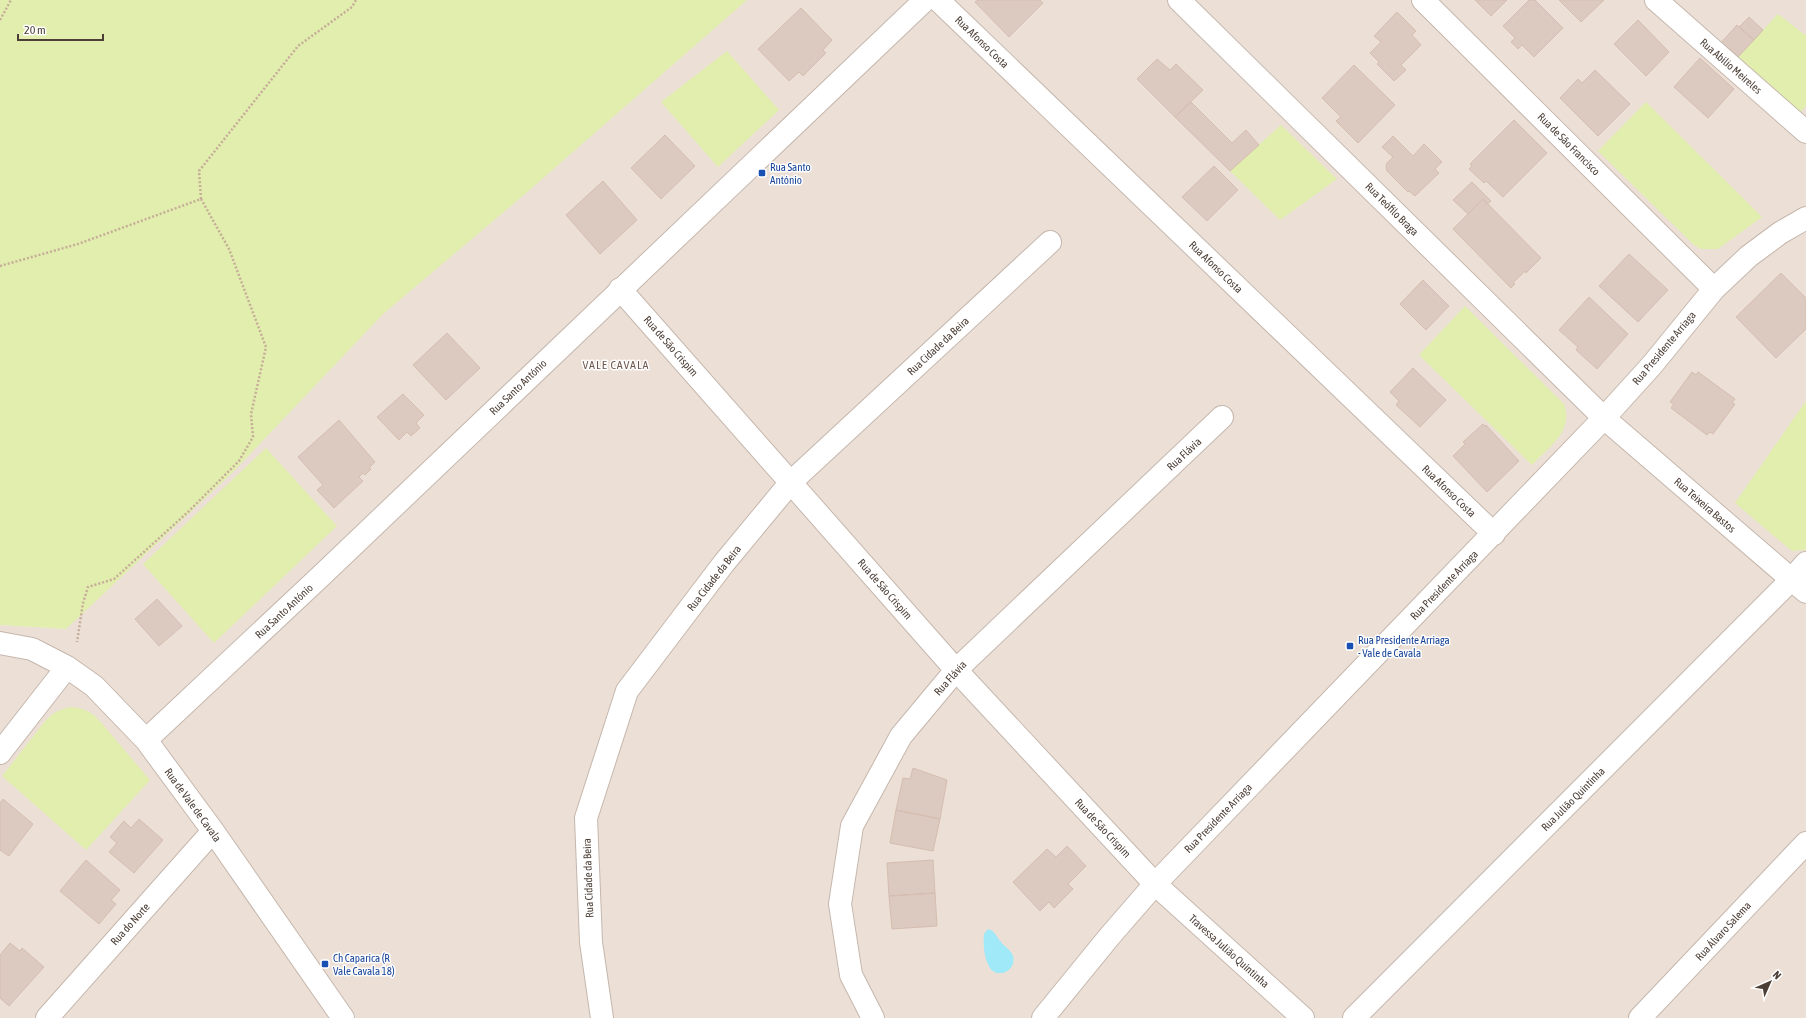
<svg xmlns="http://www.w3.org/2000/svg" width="1806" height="1018" viewBox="0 0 1806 1018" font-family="'Asap Condensed',sans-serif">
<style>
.residential{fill:#ebdfd6}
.green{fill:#e1eead}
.water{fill:#9fe9f9}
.building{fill:#dccac0;stroke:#d5bdaf}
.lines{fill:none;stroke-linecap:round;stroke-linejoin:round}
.minor-casing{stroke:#c6b7ad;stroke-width:24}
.path{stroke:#c6ac99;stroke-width:2.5;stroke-dasharray:2 2;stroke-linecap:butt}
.minor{stroke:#fff;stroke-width:22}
.transit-dot{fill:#1a4fb4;stroke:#fff;stroke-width:1.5}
.labels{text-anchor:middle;stroke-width:3;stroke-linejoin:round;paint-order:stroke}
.street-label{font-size:11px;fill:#4b3e36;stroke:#fff}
.transit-label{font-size:11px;fill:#164399;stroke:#fff;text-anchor:start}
.neighbourhood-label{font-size:12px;letter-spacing:1px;fill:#6f584c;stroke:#fff}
</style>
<rect width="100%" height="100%" fill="#f6efe9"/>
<path class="residential" d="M0,0H1806V1018H0V625L66,629Z"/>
<path class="green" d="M0,0H747L518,200L383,314L233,472L66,629L0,625Z
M1778,14L1805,35L1806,34V106L1800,113L1735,60Z
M727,51L779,110L718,167L661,102Z
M1646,102L1762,217L1718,249H1701L1694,245L1598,151Z
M1281,125L1337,179L1280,220L1230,171Z
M1465,306L1564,404C1574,431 1549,447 1532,465L1419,355Z
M1806,401V550L1792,551L1735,503Z
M266,448L337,526L214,643L143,564Z
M71,707C83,708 90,711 98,719L150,780L86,850L2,776L46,720C54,712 60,709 71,707Z"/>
<path class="water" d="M988,929C996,931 996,937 1001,942C1005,947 1011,950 1013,956C1017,970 998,980 990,968C984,959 983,944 984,934Z"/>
<path class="building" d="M978,0H1040L1043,3L1009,37L975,2Z
M1475,0H1507L1491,16Z
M1529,0H1535L1563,28L1534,57L1522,45L1518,49L1511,42L1515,38L1503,26Z
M1559,0H1604L1581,22Z
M801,8L832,40L823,50L826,53L803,76L799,72L789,81L758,49Z
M1397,12L1416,31L1412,35L1421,45L1401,65L1406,70L1394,81L1377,64L1379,62L1370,53L1381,42L1374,36Z
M1749,17L1763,30L1754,40L1739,27Z
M1638,20L1669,52L1646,76L1614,44Z
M1737,25L1754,40L1735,60L1719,45Z
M1700,58L1734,89L1708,118L1674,87Z
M1157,59L1170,70L1176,64L1203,90L1175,117L1137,79Z
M1354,65L1395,105L1358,143L1336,121L1341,117L1322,98Z
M1595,70L1630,104L1598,136L1560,98L1578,79L1582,83Z
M1191,102L1232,143L1246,130L1259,145L1230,171L1175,117Z
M1514,120L1547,153L1503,197L1486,181L1484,183L1469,169L1472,166L1470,164Z
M665,135L695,166L661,199L631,168Z
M1393,136L1413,156L1424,144L1442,162L1435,169L1439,173L1415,196L1409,191L1408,192L1387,171L1386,167L1387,163L1393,157L1382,147Z
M1214,166L1238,190L1207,221L1182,197Z
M603,181L637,220L600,254L566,215Z
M1472,182L1491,201L1487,204L1483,199L1468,214L1453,200Z
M1483,199L1541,258L1526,273L1525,271L1513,283L1515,284L1511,288L1453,229Z
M1629,254L1668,290L1638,322L1599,286Z
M1781,273L1806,298V329L1776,358L1736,317Z
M1423,280L1449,306L1426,330L1400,304Z
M1589,297L1628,334L1597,369L1576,350L1578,347L1559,330Z
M447,333L480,368L446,400L413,365Z
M1413,368L1446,400L1420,427L1396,405L1399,401L1390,392Z
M1692,372L1696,375L1698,372L1735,399L1732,403L1735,404L1713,434L1710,432L1707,435L1671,408L1674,404L1670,402Z
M403,394L424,415L416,423L420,428L411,436L407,432L399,440L377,417Z
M339,420L375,462L369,468L371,469L365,475L363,473L359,477L363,481L334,508L317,490L323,485L298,457Z
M1483,424L1485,426L1486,425L1519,461L1487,492L1453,456L1465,444L1463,442Z
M157,599L182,626L159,646L135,619Z
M913,768L947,780L940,819L896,810L903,778L910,779Z
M3,799L33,824L9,856L0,850V803Z
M896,810L940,819L933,851L890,843Z
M139,819L163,840L134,873L109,852L117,843L110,837L124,821L131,828Z
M1067,846L1086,866L1068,884L1073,889L1054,908L1049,902L1040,911L1013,882L1047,849L1056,857Z
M86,860L120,890L111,900L116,904L99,924L60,891Z
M933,860L935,893L889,896L887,863Z
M935,893L937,926L892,929L889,896Z
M10,943L20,951L22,948L44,967L9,1006L0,998V955Z"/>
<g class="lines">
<g class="minor-casing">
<path id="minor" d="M938,0L1494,534
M1179,0L1604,418L1806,592
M1423,0L1714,289
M1656,0L1806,132
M620,289L956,670L1155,884L1303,1018
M0,643L32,649L67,667L94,686L146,740L213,831L343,1018
M146,740L323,574L925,0
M0,753L67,667
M47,1018L213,831
M602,1018L591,942L586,818L627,691L724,563L791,482L1050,242
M873,1018L851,975L840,904L852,826L901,736L956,670L1222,417
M1043,1018L1109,937L1155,884L1604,418L1652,365L1714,289L1749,256L1780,233L1806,218
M1354,1018L1792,579L1806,563
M1640,1018L1806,843"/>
</g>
<path class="path" d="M0,20L11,0
M201,199L199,171L298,46L352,7L356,0
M0,266L78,244L201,199L229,249L266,347L251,414L253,437L239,461L188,512L114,579L88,587L83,603L77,642"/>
<use href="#minor" class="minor"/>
</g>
<g class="transit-dot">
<rect x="758" y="169" width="8" height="8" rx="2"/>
<rect x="1346" y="642" width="8" height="8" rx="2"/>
<rect x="321" y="960" width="8" height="8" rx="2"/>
</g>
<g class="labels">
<g class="street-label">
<text transform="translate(982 42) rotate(44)" y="4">Rua Afonso Costa</text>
<text transform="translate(1731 66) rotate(41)" y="4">Rua Abilio Meireles</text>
<text transform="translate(1569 144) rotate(45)" y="4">Rua de São Francisco</text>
<text transform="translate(1392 209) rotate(45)" y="4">Rua Teófilo Braga</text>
<text transform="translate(1216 267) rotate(44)" y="4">Rua Afonso Costa</text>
<text transform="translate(671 346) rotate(49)" y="4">Rua de São Crispim</text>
<text transform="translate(938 346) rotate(-43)" y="4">Rua Cidade da Beira</text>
<text transform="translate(1664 348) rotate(-50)" y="4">Rua Presidente Arriaga</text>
<text transform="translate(518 387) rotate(-44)" y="4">Rua Santo António</text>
<text transform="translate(1184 454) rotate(-43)" y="4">Rua Flávia</text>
<text transform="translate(1449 491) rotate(44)" y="4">Rua Afonso Costa</text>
<text transform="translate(1705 505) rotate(41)" y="4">Rua Teixeira Bastos</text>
<text transform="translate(714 578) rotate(-52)" y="4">Rua Cidade da Beira</text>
<text transform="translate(1444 585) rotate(-46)" y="4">Rua Presidente Arriaga</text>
<text transform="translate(885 589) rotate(49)" y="4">Rua de São Crispim</text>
<text transform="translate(284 611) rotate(-43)" y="4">Rua Santo António</text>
<text transform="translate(950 678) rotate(-48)" y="4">Rua Flávia</text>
<text transform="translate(1573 799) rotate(-45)" y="4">Rua Julião Quintinha</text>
<text transform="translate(193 805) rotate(54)" y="4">Rua de Vale de Cavala</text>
<text transform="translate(1218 818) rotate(-46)" y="4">Rua Presidente Arriaga</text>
<text transform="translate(1103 828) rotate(47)" y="4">Rua de São Crispim</text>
<text transform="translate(588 878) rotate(-92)" y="4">Rua Cidade da Beira</text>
<text transform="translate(130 924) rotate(-48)" y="4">Rua do Norte</text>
<text transform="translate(1723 931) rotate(-47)" y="4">Rua Álvaro Salema</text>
<text transform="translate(1229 951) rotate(42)" y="4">Travessa Julião Quintinha</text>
</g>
<g class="transit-label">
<text x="770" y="171">Rua Santo<tspan x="770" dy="13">António</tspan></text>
<text x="1358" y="644">Rua Presidente Arriaga<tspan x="1358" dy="13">- Vale de Cavala</tspan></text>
<text x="333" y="962">Ch Caparica (R<tspan x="333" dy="13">Vale Cavala 18)</tspan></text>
</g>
<g class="neighbourhood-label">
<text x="616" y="369">VALE CAVALA</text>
</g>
</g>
<g transform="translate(1770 982) rotate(45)" stroke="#ffffff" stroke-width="3" paint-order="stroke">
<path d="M0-3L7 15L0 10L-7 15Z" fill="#4b3e36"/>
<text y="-6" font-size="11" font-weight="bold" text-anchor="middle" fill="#4b3e36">N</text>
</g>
<path d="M18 34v6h85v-6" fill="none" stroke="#4b3e36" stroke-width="2"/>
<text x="24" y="34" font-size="12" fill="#4b3e36" stroke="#ffffff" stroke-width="3" paint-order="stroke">20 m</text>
</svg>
